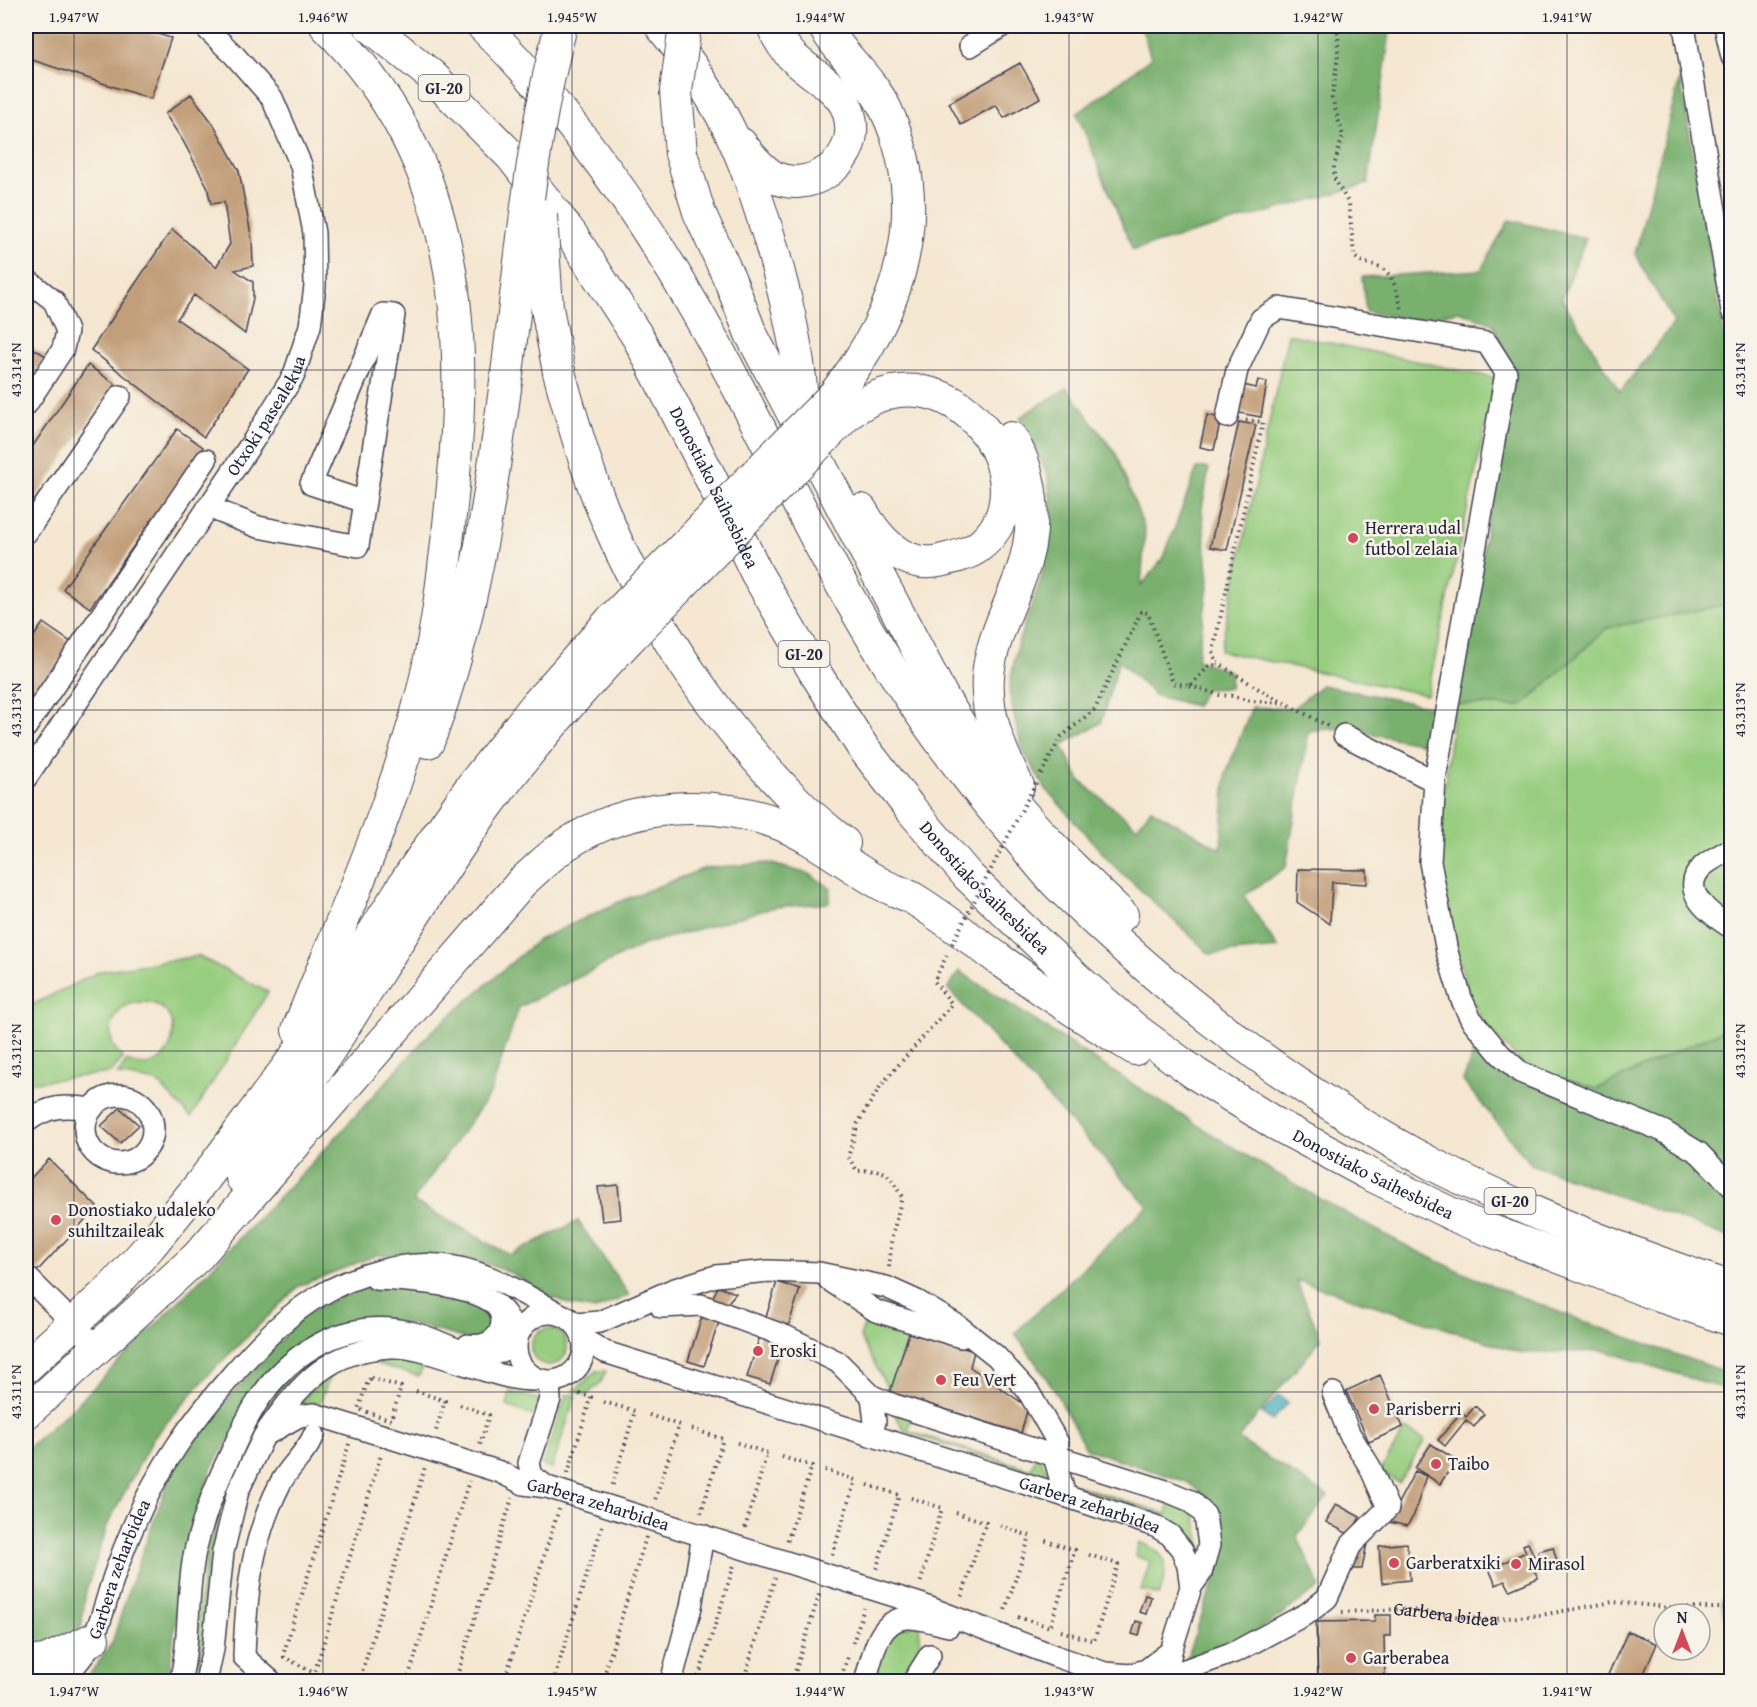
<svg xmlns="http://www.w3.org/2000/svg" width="1757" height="1707" viewBox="0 0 1757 1707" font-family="'Gentium Book Plus',serif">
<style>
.green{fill:#97cd7f;stroke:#5c785d;stroke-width:1.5}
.forest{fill:#79b06e;stroke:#4e6954;stroke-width:1.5}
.water{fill:#3faebc;stroke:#30687c;stroke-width:1.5}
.building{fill:#c29f7a}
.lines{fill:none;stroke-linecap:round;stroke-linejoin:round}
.minor-casing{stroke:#424052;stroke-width:24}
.highway-casing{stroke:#424052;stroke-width:34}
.path{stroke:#424052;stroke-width:4;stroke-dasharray:1.5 4.5;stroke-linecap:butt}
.minor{stroke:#fff;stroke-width:21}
.highway{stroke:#fff;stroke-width:32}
.highway-bridge-casing{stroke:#424052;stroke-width:34;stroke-linecap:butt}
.path-bridge{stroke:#424052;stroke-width:4;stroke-dasharray:1.5 4.5;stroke-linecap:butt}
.highway-bridge{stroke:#fff;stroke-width:32}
.ticks{fill:none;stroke:#22223b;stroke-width:1.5;stroke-opacity:0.45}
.poi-dot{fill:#d1495b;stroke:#f7f3e8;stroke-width:2}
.labels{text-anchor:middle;stroke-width:5;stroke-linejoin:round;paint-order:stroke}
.shield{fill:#f7f3e8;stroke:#62616f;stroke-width:1.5}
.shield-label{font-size:16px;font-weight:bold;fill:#22223b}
.street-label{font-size:18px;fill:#22223b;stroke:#f7f3e8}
.poi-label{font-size:18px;fill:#22223b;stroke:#f7f3e8;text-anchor:start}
.neatline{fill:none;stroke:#22223b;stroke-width:2}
.ticks-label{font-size:15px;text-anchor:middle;fill:#22223b}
</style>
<rect width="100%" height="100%" fill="#f7f3e8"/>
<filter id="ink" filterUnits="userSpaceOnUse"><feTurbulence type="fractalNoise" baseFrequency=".0167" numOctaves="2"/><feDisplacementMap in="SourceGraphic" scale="12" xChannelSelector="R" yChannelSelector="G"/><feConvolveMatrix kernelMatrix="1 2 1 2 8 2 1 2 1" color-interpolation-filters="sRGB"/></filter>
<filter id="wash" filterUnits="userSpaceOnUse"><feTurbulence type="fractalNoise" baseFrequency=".008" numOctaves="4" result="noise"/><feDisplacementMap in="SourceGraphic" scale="24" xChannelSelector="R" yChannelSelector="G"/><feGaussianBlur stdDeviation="1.35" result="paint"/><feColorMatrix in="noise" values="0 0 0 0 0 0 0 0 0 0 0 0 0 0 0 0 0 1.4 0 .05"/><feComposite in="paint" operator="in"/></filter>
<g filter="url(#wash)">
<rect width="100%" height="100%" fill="#f5e7d1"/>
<path class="green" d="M1288,334L1496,378L1427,695L1220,651Z
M1728,604L1732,617L1731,1026L1597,1089L1526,1067L1483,1023L1466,985L1450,924L1437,855L1454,704L1522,706L1607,628Z
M198,956L268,992L191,1117L157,1082L117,1075L127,1061C177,1083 192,1002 142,1002C132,1002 123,1006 118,1013C106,1028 109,1046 123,1058L110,1073L26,1083V1008L100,971Z
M866,1320L909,1333L890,1392L860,1337Z
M531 1347a18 18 0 1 1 36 0a18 18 0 1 1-36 0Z
M352,1344L330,1358L232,1481L221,1510L209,1563L203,1645L199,1664L195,1663C199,1639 198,1614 201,1590C211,1510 245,1404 318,1359C328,1353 341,1349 352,1344Z
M396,1361L424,1364L419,1376L373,1363Z
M596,1371H606L601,1382L587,1395L574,1391Z
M331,1374L320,1403H298Z
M510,1391L540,1400L536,1417L507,1406Z
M566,1395H576L552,1468L542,1465Z
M894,1412L912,1416L908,1431L1030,1469L1038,1454L1049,1475L1047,1477L905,1432Z
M1405,1429L1425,1440L1399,1483L1380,1472Z
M1075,1485L1167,1514L1172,1497L1195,1514L1203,1556H1196L1187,1535L1167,1517L1074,1486Z
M1139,1542C1171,1554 1169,1566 1159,1595L1141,1590L1150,1561L1135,1556Z
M1731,1595V1645L1721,1600Z
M913,1625L919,1626L922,1655L904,1681L871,1682L888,1633Z"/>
<path class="forest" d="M1141,26H1391L1368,184L1133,250L1077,114L1151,58Z
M1680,78L1731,373V617L1727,604L1607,628L1522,706L1454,704L1515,374L1493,324L1459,311L1413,320L1366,312L1362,277L1481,270L1509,220L1586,238L1562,299L1620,392L1674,323L1635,254Z
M1067,388L1116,454L1145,530L1141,586L1164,557L1197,468H1209L1202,509L1209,581L1197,660L1231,672L1230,688L1205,689L1196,706L1154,695L1119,661L1101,723L1062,745L1080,781L1137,827L1151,809L1221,849L1226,773L1252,707L1292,709L1322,685L1433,707L1429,745L1343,728L1309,731L1286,867L1244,896L1278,948L1210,954L1112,864L1046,789L1024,753L1016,726L1009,690L1017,646L1041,579L1052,525L1048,475L1020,417Z
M768,863L809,874L831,888L829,903L775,907L643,945L519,1007L490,1094L413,1201L510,1255L578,1221L629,1295L595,1310L574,1306L541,1293L513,1274L485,1263L436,1255H377L299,1286L211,1372L153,1438L108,1524L86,1591L81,1628L26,1660V1449L78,1403L193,1287L338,1135L432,1031L538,940L621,901L705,868Z
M959,971C1106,1067 1251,1165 1407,1246C1511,1299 1622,1335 1731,1374V1386L1724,1389L1605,1351L1522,1353L1296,1280L1321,1339L1238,1439L1328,1496L1297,1536L1320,1587L1262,1628L1184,1665L1216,1575L1221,1532L1210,1500L1187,1482L1086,1449L1052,1386L1015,1333L1148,1206L948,989Z
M1731,1026V1238L1531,1164L1463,1081L1474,1052L1597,1089Z
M402,1287L483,1302L493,1316L490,1333L471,1340L411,1324L334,1331L226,1443L211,1469L184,1555L168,1681L84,1682L112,1643L129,1589L172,1471L209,1420L304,1314L357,1289Z"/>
<path class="water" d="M1279,1395L1288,1403L1272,1421L1262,1413Z"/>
<g id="blocks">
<path class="building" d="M26,26H131L171,38L151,99L26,58Z
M1020,63L1040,98L1004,118L996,105L961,125L949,103Z
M191,94L214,125L239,171L252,240L253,266L235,270L253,282V298L245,334L194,295L177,319L248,369L204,437L91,350L172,229L216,267L230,244L224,202L211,204L207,186L183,141L165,114Z
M31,347L46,356L26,386V355Z
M88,365L115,384L26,513V456Z
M1258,380L1267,382L1261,417L1234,412L1239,384L1256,388Z
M1207,415L1221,418L1214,450L1200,447Z
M1239,422L1256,425L1227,550L1210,547Z
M177,429L203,447L90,608L63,589Z
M43,623L72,643L26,710V648Z
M1729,768H1732V805L1724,803Z
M1298,869L1367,870V884L1332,882L1330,924L1297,902Z
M120,1108L139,1125L120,1143L101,1126Z
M49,1159L97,1207L26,1283V1183Z
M618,1185L621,1219L602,1221L598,1187Z
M777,1282L800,1289L770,1384L747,1377Z
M718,1287L736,1293L724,1307L704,1366L688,1361L700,1322Z
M909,1333L974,1351L970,1367L1028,1407L1021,1433L890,1392Z
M1380,1375L1403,1427L1369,1442L1346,1391Z
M1475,1406L1484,1414L1474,1427L1466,1420L1445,1446L1438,1440L1461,1412L1466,1417Z
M1431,1444L1456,1460L1440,1484L1415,1468Z
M1415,1471L1426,1476L1414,1515L1407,1526L1386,1521L1397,1505Z
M1336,1504L1360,1517L1350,1535L1326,1522Z
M1367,1543L1362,1569H1347L1353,1551Z
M1407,1543L1410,1580L1382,1583L1379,1546Z
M1528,1543L1534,1556L1529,1559L1538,1578L1510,1590L1505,1581L1496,1585L1489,1569L1526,1552L1523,1545Z
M1553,1547L1558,1565L1543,1570L1538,1551Z
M1145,1595L1151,1597L1146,1614L1139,1612Z
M1375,1615H1391V1636H1384L1385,1680L1318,1681L1316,1622L1375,1621Z
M1136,1621L1142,1623L1139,1636L1132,1634Z
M1700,1630L1707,1634L1700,1646Z
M1628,1631L1657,1644L1640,1682H1618L1607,1677Z"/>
</g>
</g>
<g filter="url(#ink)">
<use href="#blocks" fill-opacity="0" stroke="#424052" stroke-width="1.5"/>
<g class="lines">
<g class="minor-casing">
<g id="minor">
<path d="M1684,26L1732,311"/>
<path d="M1725,26L1732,57"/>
<path d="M970,46L1002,26"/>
<path d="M26,279L54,301L67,331L63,349L26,405"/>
<path d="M1227,417L1237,370L1261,319L1279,308L1487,343L1506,373L1435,779L1430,862L1447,952L1461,998L1471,1019L1500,1054L1520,1072L1663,1131L1699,1153L1732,1187"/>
<path d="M208,507L258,527L358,546L394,315L383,314L311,484L365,502"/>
<path d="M26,533L120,396"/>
<path d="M26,727L206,460"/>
<path d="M1344,735L1428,778L1435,779"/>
<path id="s2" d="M26,778L253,441L294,375L310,326L315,286L314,233L301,165L272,98L235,56L204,26"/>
<path d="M1732,848C1723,854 1711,859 1703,866C1677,891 1711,915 1732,928"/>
<circle cx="119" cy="1129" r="34"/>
<path d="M26,1122C49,1105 65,1105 92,1109"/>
<path d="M29,1279L98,1348"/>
<path d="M376,1279C411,1281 474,1283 501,1309C509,1317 513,1326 517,1337"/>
<path d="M829,1280L876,1311L961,1337"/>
<path d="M661,1307L701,1305L785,1336L838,1362L872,1396L894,1405L1169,1492L1191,1501L1205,1515L1209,1545L1201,1573L1191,1587"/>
<circle cx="550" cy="1347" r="34"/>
<path d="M575,1324L600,1322L672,1290L716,1276L769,1271L819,1273L886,1287L917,1301L957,1325L996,1356L1028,1391L1058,1443L1054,1456L1065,1496"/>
<path id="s3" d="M583,1339L605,1352L1065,1496L1155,1526L1170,1535L1182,1550L1188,1566L1191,1587L1171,1651L1166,1682"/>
<path d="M468,1345C493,1349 511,1329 497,1306"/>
<path d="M267,1431C301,1383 329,1350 391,1347C412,1346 439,1356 458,1362C485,1370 511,1381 539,1380"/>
<path d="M870,1436L875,1422L872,1396"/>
<path d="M547,1487L532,1476L529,1463L550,1399L549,1382"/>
<path d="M1169,1671H1182L1237,1651L1308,1613L1327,1598L1351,1545L1388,1508L1370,1467L1349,1433L1333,1393"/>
<path id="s4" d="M52,1682C94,1662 101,1616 114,1576C120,1559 127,1541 134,1525C159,1466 191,1422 233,1374C253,1351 274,1328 298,1310C336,1281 391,1261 439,1265C484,1268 521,1293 560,1314"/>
<path d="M180,1682C191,1637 186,1594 195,1551C203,1517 216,1484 231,1453C237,1440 242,1428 249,1416C282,1355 344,1315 414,1333C450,1342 481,1372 515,1342"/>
<path id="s5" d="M206,1682L213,1649L223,1552L238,1491L264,1436L299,1416L314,1414L500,1472L524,1484L547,1487L920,1604L1055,1656L1105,1673L1131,1675L1146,1670L1171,1651"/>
<path d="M272,1682L244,1657C246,1595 251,1541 280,1484C289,1466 306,1454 314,1435"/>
<path d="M671,1682L691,1607L703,1535"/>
<path d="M865,1682C872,1659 877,1620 906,1618C919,1617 936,1623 949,1626"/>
<path d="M913,1682L930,1655"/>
</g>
</g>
<g class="highway-casing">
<g id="highway">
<path id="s6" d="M370,26L432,76L512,157L571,234L639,339L709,475L757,574L814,671L862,746L909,807L968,876L1022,928L1079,981L1136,1030L1196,1074L1276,1124L1367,1173L1466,1221L1660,1296L1732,1320"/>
<path d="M483,26C568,110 638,208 697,312C752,408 798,509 853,605C900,687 954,766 1017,837C1031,853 1044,871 1059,886C1169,995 1297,1093 1434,1165C1530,1214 1630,1254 1732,1288"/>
<path d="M661,26C686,57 709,90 727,125C745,160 757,199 769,237C784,290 798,344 802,399"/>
<path d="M824,26C841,56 871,78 886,110C933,210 900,313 834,395"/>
<path d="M741,144C750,156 761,170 774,177C805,193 848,168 851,134C854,93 821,82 796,60C785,50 778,39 773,26"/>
<path d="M681,153L699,212L730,280L751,334L943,698C964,731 984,764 1007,795C1041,838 1082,877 1122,915"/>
<path d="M559,372C572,420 586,469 605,515C650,624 719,725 803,808C815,820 830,831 844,843"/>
<path d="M846,416C948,330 1059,485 978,547C967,555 952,558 939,561C903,569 877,538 861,510"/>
<path d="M1011,438C1037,480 1037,536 1019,580C1007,612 991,642 988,676C985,716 1001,752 1018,786"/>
<path d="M428,742C472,627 491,495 507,374"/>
<path d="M298,1030C340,924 388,819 418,709C435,649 442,587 449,525C470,340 466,166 326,26"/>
<path d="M242,1178C275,1131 308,1084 338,1036C382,967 424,897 471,829C518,761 573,698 630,638"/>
<path d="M26,1367L114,1286L150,1246L203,1181L295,1057L410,875L471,787L537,704L613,618"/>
<path d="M26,1413L198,1256L522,882C537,869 550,855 567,844C629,803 711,798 780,824C816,839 847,865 881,884C892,890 904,893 914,899C945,918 973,941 1003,962C1046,993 1090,1022 1135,1049"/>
<path d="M26,1663L45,1661L93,1639"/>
</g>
</g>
<g class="path">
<path d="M1338,26V55L1332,98L1343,136L1334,166V178L1349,204L1354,256C1362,264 1370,263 1380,267C1394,274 1398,295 1401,309"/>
<path d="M1246,420L1263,422L1213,651L1216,662L1262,691L1328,726"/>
<path d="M1190,686L1220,695L1232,696L1251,701L1283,703"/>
<path d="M1041,774L1061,737L1095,709L1141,612L1148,613L1173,683L1190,686L1208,667L1218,664"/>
<path d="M889,1267L892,1237L902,1197C886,1171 889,1169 857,1171L848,1157L858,1123L881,1085L952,1004L934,981L948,953"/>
<path d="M371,1378L401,1387L391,1420L358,1409L368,1381Z"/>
<path d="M416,1391L445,1401L436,1431"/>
<path d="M604,1402L635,1411L612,1487"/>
<path d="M460,1405L489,1415L480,1445"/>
<path d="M649,1415L679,1425L655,1500"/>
<path d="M692,1429L723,1439L700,1516"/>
<path d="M737,1443L767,1453L745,1528"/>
<path d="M349,1444L284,1652V1657L312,1672L315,1671L381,1455"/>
<path d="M782,1457L812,1466L787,1542"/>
<path d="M825,1470L855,1480L832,1556"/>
<path d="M568,1473L591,1397L576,1393"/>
<path d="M868,1485L899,1495L876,1570"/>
<path d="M911,1498L942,1508L920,1584"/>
<path d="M956,1513L986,1522L961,1599"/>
<path d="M1000,1526L1030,1536L1004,1613"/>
<path id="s1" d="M1342,1612L1402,1609L1484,1620L1541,1615L1613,1602L1677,1608H1728L1732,1607"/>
<path d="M1018,1617L1050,1627L1075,1550L1043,1540"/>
<path d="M1061,1631L1094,1641L1118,1564L1086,1554"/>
<path d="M853,1643L864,1608"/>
<path d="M359,1682L425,1467"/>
<path d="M407,1682L469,1481"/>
<path d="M455,1682L512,1498"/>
<path d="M504,1682L559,1509"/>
<path d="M553,1682L603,1523"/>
<path d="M602,1682L646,1537"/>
<path d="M697,1682L734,1565"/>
<path d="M743,1682L775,1578"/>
<path d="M792,1682L820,1592"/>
<path d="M840,1682L849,1653"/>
</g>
<use href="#minor" class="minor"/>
<use href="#highway" class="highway"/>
<g class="highway-bridge-casing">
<path id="highway-bridge" d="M681,153L676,91L685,26
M541,215L547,308L559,372
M507,374C521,258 531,138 561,26
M613,618L834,395
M630,638L846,416"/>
</g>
<path class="path-bridge" d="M952,944L1038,779"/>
<use href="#highway-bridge" class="highway-bridge"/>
</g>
</g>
<path class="ticks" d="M74,26V1682M323,26V1682M572,26V1682M820,26V1682M1069,26V1682M1318,26V1682M1567,26V1682M26,29H1732M26,370H1732M26,710H1732M26,1051H1732M26,1392H1732"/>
<g class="poi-dot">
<circle cx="1353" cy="538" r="6"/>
<circle cx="56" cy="1220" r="6"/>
<circle cx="758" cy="1351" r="6"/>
<circle cx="941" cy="1380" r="6"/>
<circle cx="1374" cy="1409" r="6"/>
<circle cx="1436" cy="1464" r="6"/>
<circle cx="1394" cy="1563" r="6"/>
<circle cx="1516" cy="1564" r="6"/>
<circle cx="1351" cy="1658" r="6"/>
</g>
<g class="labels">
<g class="shield">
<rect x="418.5" y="75" width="51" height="26" rx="4.5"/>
<rect x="778.5" y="641" width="51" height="26" rx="4.5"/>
<rect x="1484.5" y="1188" width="51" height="26" rx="4.5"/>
</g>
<g class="shield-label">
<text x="444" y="94">GI-20</text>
<text x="804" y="660">GI-20</text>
<text x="1510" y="1207">GI-20</text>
</g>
<g class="street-label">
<text dy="6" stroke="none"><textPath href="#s2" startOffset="435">Otxoki pasealekua</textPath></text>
<text dy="6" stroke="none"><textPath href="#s6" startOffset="582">Donostiako Saihesbidea</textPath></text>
<text dy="6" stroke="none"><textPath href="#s6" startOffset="1068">Donostiako Saihesbidea</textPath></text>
<text dy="6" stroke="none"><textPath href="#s6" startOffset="1554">Donostiako Saihesbidea</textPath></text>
<text dy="6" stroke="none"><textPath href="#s5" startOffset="609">Garbera zeharbidea</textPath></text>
<text dy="6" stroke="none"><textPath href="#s3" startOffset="534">Garbera zeharbidea</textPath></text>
<text dy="6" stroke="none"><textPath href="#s4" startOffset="135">Garbera zeharbidea</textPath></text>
<text dy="6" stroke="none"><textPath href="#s1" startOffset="104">Garbera bidea</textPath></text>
</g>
<g class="poi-label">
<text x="1365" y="534">Herrera udal<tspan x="1365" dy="21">futbol zelaia</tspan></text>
<text x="68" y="1216">Donostiako udaleko<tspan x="68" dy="21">suhiltzaileak</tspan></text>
<text x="770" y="1357">Eroski</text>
<text x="953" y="1386">Feu Vert</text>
<text x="1386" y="1415">Parisberri</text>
<text x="1448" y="1470">Taibo</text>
<text x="1406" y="1569">Garberatxiki</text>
<text x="1528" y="1570">Mirasol</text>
<text x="1363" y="1664">Garberabea</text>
</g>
</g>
<rect width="1757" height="1707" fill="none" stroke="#f7f3e8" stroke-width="66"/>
<g transform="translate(1682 1632)"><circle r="28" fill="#f7f3e8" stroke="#a29fa3" stroke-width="1.5"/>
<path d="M0-4.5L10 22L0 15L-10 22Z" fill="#d1495b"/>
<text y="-9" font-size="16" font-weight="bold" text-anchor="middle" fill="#22223b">N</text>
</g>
<rect x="33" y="33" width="1691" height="1641" class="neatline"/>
<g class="ticks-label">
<text x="74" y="22">1.947°W</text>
<text x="323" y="22">1.946°W</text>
<text x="572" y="22">1.945°W</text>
<text x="820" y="22">1.944°W</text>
<text x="1069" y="22">1.943°W</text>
<text x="1318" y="22">1.942°W</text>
<text x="1567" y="22">1.941°W</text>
<text transform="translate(16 370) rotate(-90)" y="5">43.314°N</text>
<text transform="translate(1740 370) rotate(-90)" y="5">43.314°N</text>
<text transform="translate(16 710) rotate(-90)" y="5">43.313°N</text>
<text transform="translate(1740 710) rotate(-90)" y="5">43.313°N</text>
<text transform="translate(16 1051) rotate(-90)" y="5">43.312°N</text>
<text transform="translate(1740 1051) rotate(-90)" y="5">43.312°N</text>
<text transform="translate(16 1392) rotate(-90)" y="5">43.311°N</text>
<text transform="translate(1740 1392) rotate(-90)" y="5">43.311°N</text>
<text x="74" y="1696">1.947°W</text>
<text x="323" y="1696">1.946°W</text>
<text x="572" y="1696">1.945°W</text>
<text x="820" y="1696">1.944°W</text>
<text x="1069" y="1696">1.943°W</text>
<text x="1318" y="1696">1.942°W</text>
<text x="1567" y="1696">1.941°W</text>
</g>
</svg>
